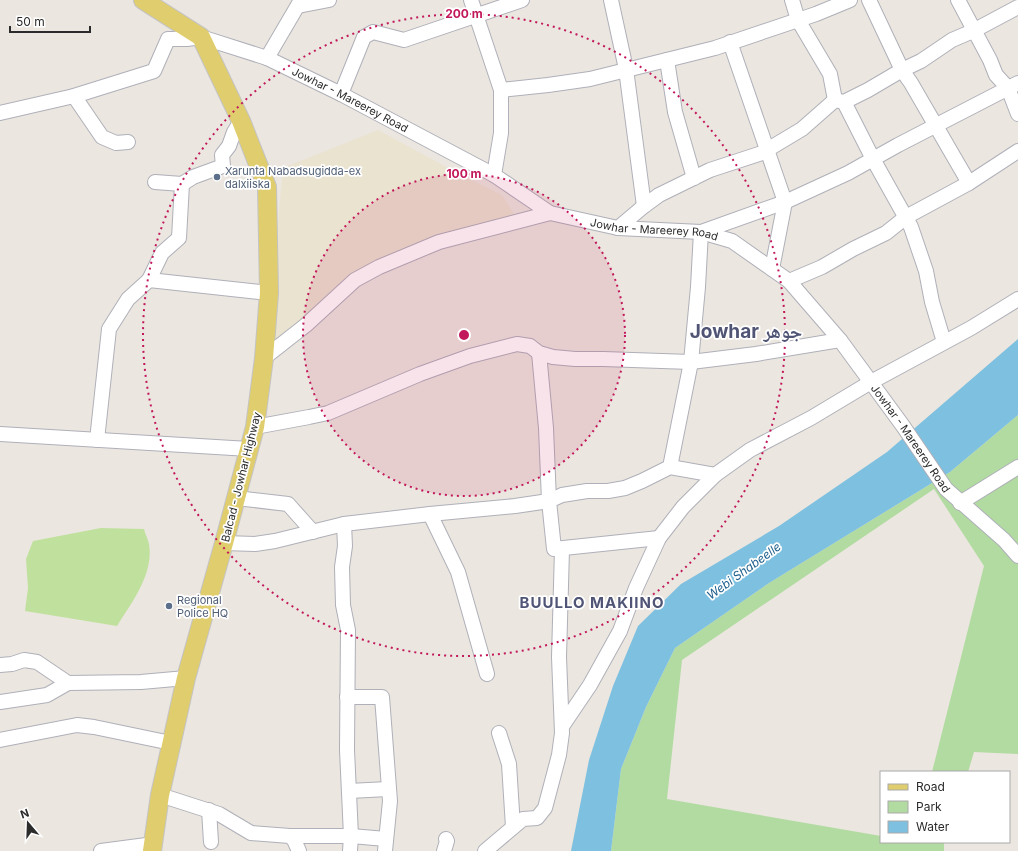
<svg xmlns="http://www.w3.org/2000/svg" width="1018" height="851" viewBox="0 0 1018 851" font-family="Inter,'Noto Naskh Arabic',sans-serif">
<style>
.education{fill:#eae3d0}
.green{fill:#b1dba1}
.pitch{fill:#c0e19e}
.water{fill:#7ec0e0}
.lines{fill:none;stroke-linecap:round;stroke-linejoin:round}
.minor-casing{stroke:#afb0b9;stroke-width:16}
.major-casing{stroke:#c4c4c4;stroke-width:20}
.minor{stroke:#fff;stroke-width:14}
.major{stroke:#e0cd6e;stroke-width:18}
.ring{fill:none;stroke:#c2185b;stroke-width:2;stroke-dasharray:2 4}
.service-dot{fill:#5c6f8a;stroke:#fff;stroke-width:1.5}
.labels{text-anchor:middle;stroke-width:3.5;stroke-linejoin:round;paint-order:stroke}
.street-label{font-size:11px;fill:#2b2b2b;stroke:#fff}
.service-label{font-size:11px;fill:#4e5e75;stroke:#fff;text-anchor:start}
.water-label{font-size:12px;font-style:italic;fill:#1d5f8c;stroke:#fff}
.district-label{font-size:15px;font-weight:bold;letter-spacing:1px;fill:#505576;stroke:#fff}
.town-label{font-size:19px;font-weight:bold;fill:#505576;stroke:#fff}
.centre{fill:#c2185b;stroke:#fff;stroke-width:2}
.ring-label{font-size:12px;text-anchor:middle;font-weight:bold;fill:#c2185b;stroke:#fff;stroke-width:3.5;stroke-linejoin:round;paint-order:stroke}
</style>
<rect width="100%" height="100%" fill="#ebe6df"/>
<path class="education" d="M378,130L448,168L502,195L515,216L438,235L358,271L287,335L272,341L275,258L283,168Z"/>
<path class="green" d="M1018,415V754L974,752L968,772H932L984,566L934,489L682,660L667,799L881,836V842H944V851H611L621,769L646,707L675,648L769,583L950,472Z"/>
<path class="pitch" d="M101,528L144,529C145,534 148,539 149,544C154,574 132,602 117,626L25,611L28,588L26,559L33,541Z"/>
<path class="water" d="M1018,339V415L950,472L769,583L675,648L646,707L621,769L611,851H571L589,760L613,686L638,626L681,584L779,526L887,452Z"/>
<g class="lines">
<g class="minor-casing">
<g id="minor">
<path d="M471,0L501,90V133L494,175"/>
<path d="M611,0L626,69L644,206"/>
<path d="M792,0L798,20L830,74L835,100"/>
<path d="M869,0L902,70L911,83L969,183"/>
<path d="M958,0L990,60L996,75L1008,88L1018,114"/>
<path d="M298,6L329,0"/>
<path d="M730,42L785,202L772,269"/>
<path d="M267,58L301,0"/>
<path d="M667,60L675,112L694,178"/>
<path d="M501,90L548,85L590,79L715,48L816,14L850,0"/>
<path d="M341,94L364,37L373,32L404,40L522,0"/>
<path d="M74,96L102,137L116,143L128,142"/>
<path d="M844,102L873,159L911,227L926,271L932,302L944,342"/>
<path id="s1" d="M0,113L74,96L154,71L168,39H187L201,37L267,58L341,94L494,175L550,213L618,228L701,232L732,241L789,281L840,340L903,426L946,489L1004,540L1018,556"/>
<path d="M155,182L182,184"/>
<path d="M618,228L644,206L659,195L710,170L762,153L802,129L835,100L844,102L868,90L902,70L921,61L952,40L973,31L1018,7"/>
<path d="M149,280L162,253L179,238L182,184L193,177L223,166L222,155L229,146L234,132L241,121"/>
<path d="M789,281L822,267L853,249L886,233L906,217L969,183L1018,151"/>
<path d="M539,353L546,428L549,501L554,549L659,538"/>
<path d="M264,358L306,325L355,280L379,267L439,242L550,213"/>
<path d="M255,427L309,417L328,413L420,374L470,356L517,344L530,346L539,353L553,357L575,359H603L691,362L756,354L840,340"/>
<path d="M0,434L249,449"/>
<path d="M97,440L109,329L128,299L149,280L269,293"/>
<path d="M670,467L691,362L698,287L701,232L785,202L848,173L898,145L1018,83"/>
<path d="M236,498L288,504L313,532"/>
<path d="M960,503L1018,467"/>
<path d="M430,514L458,572L487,674"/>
<path d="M344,524L345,546L342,567L343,605L348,630L347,750L351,836L350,851"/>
<path d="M224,543L255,544L275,541L344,524L430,514L515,506L549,501L562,495L587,491H608L625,488L642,481L670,467L715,475"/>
<path d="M0,665L12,664L24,660L37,662L68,683"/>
<path d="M347,697H382L390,801L385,851"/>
<path d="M0,702L47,695L68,683L141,682L186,678"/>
<path d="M563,725L590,685L620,631L636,588L659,538L683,507L715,475L750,450L811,418L871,382L971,328L1018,299"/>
<path d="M499,733L509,764L513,827"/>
<path d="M0,740L77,725L94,727L171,743"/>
<path d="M349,791L388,789"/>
<path d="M160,795L219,814L251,833L290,836L294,840L299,851"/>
<path d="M209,810L211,842"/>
<path d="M290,836H351L386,839"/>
<path d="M101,851L154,844"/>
<path d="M444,851L447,841L446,839"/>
<path d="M485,851L523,819L537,818L545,808L559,755L562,733L559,657L562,549"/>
</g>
</g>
<g class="major-casing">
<path id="major" d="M143,0L201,37L241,121L267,187L269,293L264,358L255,427L224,543L186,678L160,795L152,851"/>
</g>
<use href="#minor" class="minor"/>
<use href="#major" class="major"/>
</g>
<circle cx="464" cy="335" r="161" fill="#c2185b" fill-opacity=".12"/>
<g class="ring">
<circle cx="464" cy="335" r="161"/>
<circle cx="464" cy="335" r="321"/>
</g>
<g class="service-dot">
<circle cx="217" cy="177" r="4"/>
<circle cx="169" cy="606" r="4"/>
</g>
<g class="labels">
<g class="street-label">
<text dy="4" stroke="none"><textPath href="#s1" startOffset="390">Jowhar - Mareerey Road</textPath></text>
<text dy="4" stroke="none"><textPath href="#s1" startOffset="726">Jowhar - Mareerey Road</textPath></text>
<text dy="4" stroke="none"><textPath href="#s1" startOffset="1074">Jowhar - Mareerey Road</textPath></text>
<text transform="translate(241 477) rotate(-76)" y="4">Balcad - Jowhar Highway</text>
</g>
<g class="service-label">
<text x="225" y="175">Xarunta Nabadsugidda-ex<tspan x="225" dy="13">dalxiiska</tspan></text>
<text x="177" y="604">Regional<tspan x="177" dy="13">Police HQ</tspan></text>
</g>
<g class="water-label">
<text transform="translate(744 571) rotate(-36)" y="4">Webi Shabeelle</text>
</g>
<g class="district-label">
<text x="592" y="608">BUULLO MAKIINO</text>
</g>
<g class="town-label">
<text x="746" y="338">Jowhar جوهر</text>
</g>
</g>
<circle cx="464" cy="335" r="6" class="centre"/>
<g class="ring-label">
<text x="464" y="18">200 m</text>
<text x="464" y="178">100 m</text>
</g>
<rect x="880" y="771" width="130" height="72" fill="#ffffff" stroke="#aaaaaa"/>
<rect x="888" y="784" width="20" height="6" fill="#e0cd6e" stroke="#aaaaaa"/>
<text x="916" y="791" font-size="12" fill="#2b2b2b">Road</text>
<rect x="888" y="801" width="20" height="12" fill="#b1dba1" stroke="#aaaaaa"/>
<text x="916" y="811" font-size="12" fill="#2b2b2b">Park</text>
<rect x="888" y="821" width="20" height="12" fill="#7ec0e0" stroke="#aaaaaa"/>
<text x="916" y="831" font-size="12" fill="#2b2b2b">Water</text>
<g transform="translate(28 823) rotate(341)" stroke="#ffffff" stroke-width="3" paint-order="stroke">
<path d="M0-3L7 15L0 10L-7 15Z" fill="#2b2b2b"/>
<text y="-6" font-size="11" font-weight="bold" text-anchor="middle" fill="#2b2b2b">N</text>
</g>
<path d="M10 26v6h80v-6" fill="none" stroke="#2b2b2b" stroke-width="2"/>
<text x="16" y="26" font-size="12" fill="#2b2b2b" stroke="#ffffff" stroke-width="3" paint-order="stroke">50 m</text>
</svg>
